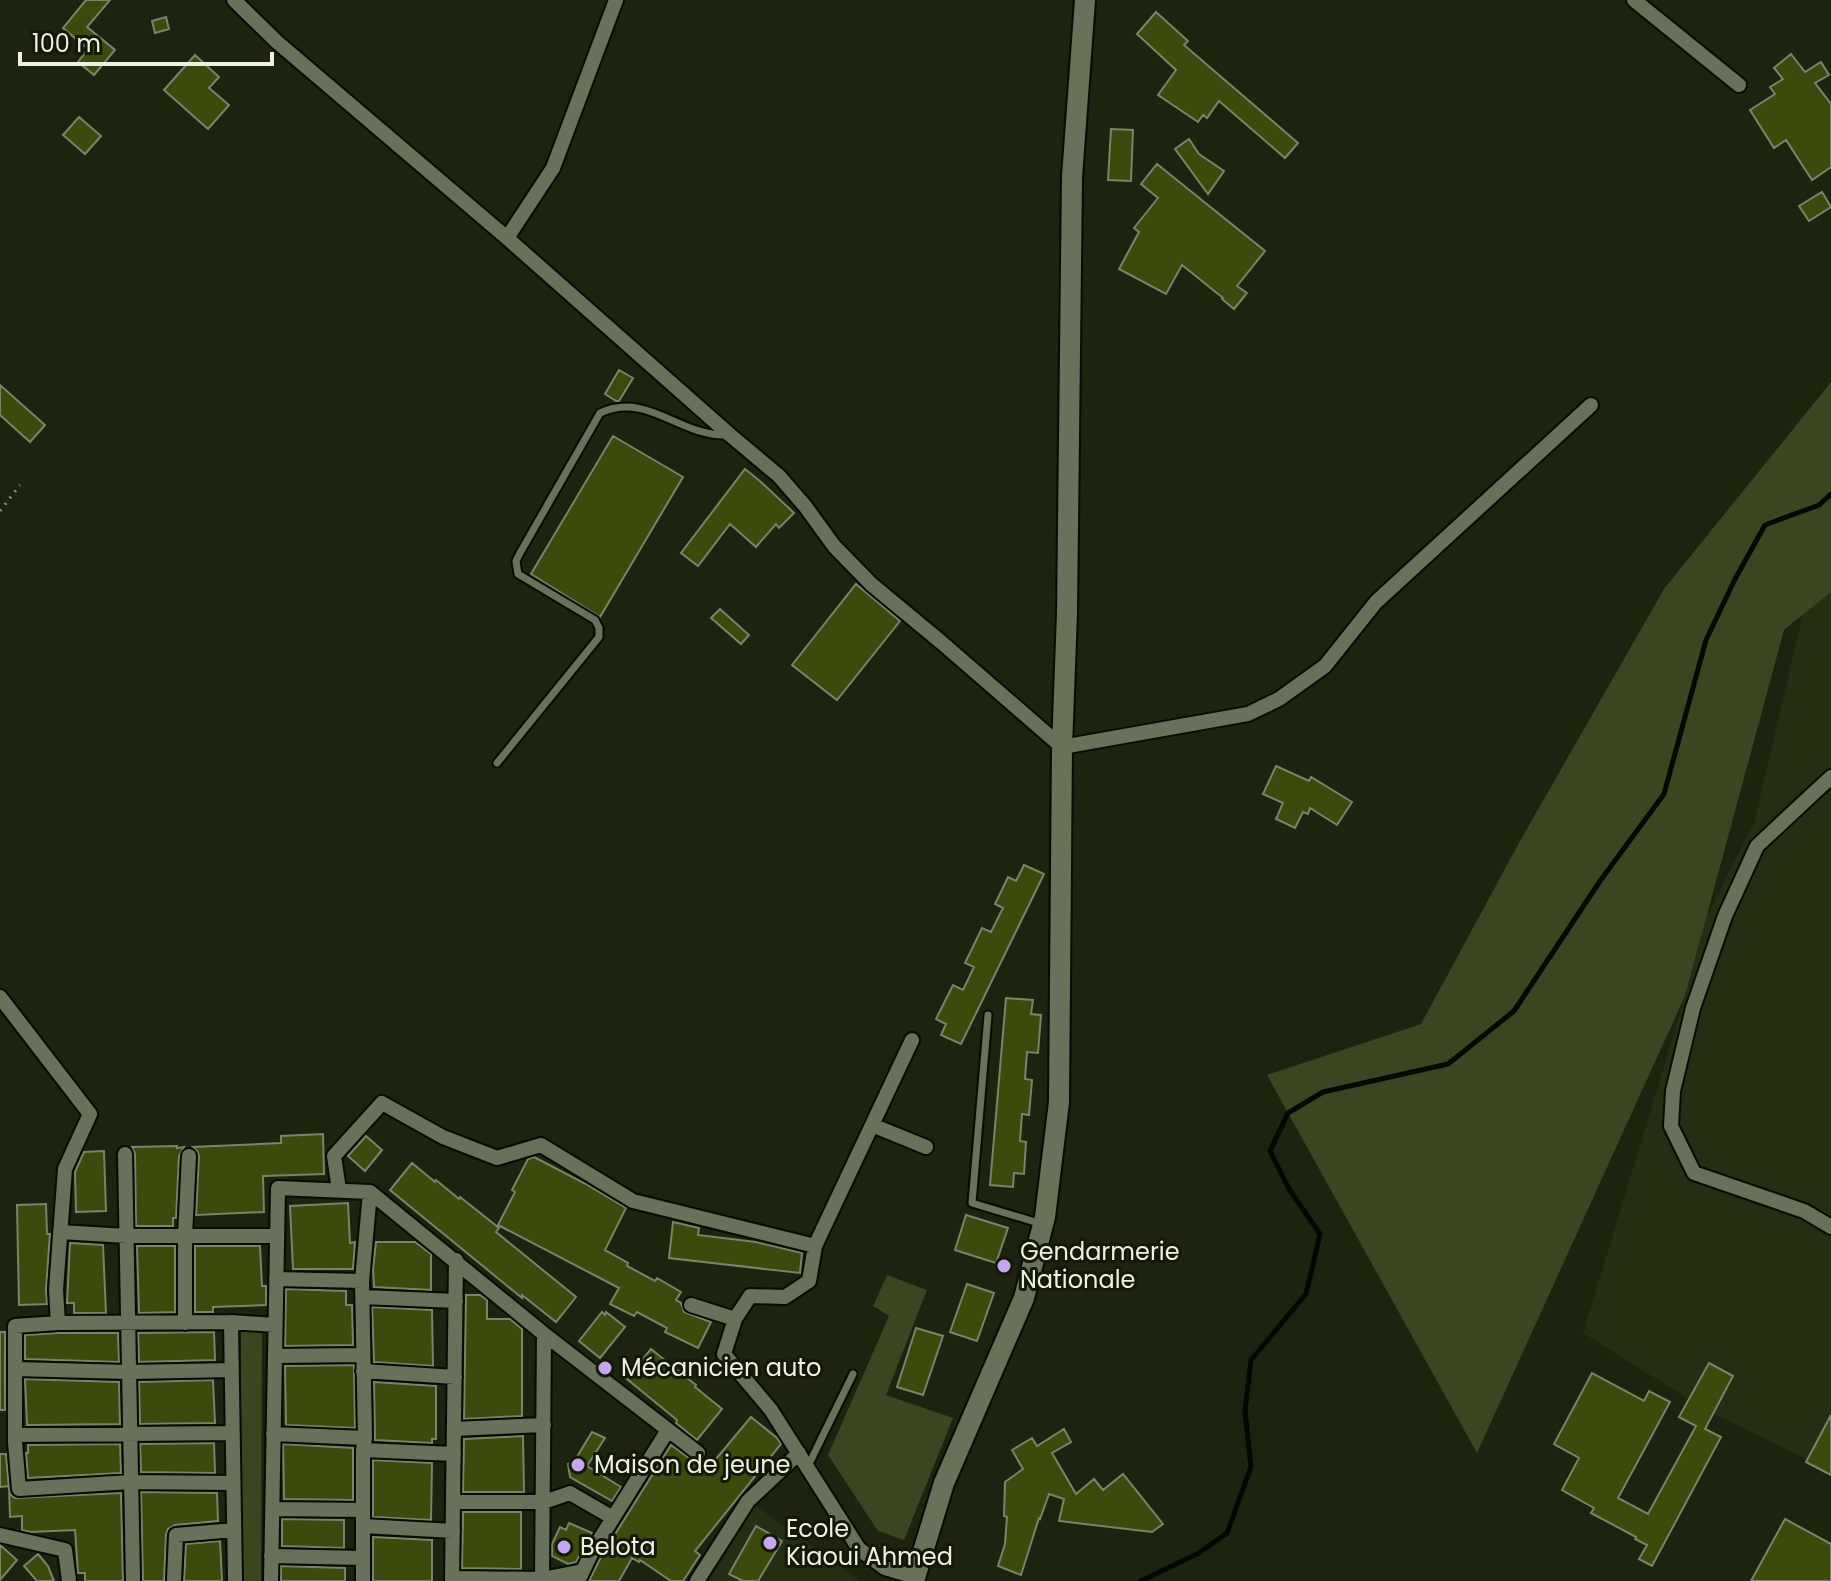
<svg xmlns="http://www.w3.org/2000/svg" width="1831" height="1581" viewBox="0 0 1831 1581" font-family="Poppins,sans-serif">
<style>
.built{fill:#252d12}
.green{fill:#3a461f}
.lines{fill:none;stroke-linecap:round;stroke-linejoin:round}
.stream{stroke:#040900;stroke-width:5}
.building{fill:#3a4b0b;stroke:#7a836b;stroke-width:2}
.service-casing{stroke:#070c00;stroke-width:11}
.minor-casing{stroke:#070c00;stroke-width:18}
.secondary-casing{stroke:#070c00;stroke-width:24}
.path{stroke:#868c7b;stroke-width:3;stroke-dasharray:2 6;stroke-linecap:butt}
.service{stroke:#687159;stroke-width:7}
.minor{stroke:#687159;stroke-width:14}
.secondary{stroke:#687159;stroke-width:20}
.poi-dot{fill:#c6a6f0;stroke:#131906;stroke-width:3}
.labels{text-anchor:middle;stroke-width:6;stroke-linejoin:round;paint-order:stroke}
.poi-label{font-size:24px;fill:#ecf1e3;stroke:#131906;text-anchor:start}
</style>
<rect width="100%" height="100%" fill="#1c230e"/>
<path class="built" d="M1831,590V1477L1824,1468L1706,1410L1583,1333L1686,994L1706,917L1754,823L1805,605Z
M755,1505L861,1581H709Z"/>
<path class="green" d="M1831,382V592L1784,630L1685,996L1477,1453L1267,1075L1421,1024L1520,841L1664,589Z
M887,1275L927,1290L886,1395L953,1418L904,1540L878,1531L828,1455L889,1316L873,1306Z
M241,1332H262L261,1581H241Z"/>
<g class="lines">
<path class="stream" d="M1141,1581L1199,1553L1227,1533L1251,1467L1245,1411L1251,1360L1306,1294L1320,1234L1289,1189L1270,1151L1288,1113L1323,1092L1448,1064L1514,1011L1600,881L1664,794L1706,640L1735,579L1765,525L1819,505L1831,494"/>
</g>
<path class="building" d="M86,0H110L87,27L115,50L94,75L78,62L88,49L63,28Z
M1156,12L1188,41L1184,45L1298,143L1285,158L1219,101L1207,118L1203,115L1198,122L1158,95L1176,70L1137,34Z
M166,17L169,29L155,33L152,21Z
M1791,54L1805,72L1821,62L1829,75L1815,83L1831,104V167L1812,180L1786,140L1774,148L1750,110L1775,94L1770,87L1783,79L1774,68Z
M195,55L219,77L209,88L229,105L208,129L164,90Z
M79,117L101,136L85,154L63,135Z
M1111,129L1133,130L1131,181L1108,180Z
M1189,139L1199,154L1224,171L1208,194L1175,149Z
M1157,164L1265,251L1237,286L1247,293L1234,309L1222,299L1223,298L1182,265L1166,294L1119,269L1139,232L1134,228L1158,198L1141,184Z
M1822,192L1831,207L1809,221L1799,206Z
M619,370L633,378L619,401H616L605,394Z
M0,385L45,425L30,442L0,415Z
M613,436L683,477L600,617L531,574Z
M745,469L761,482L794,513L779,528L776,524L756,547L730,524L698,566L681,553Z
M856,584L900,621L837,700L792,665Z
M720,609L749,635L741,644L711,618Z
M1276,766L1309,781L1311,777L1352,802L1337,825L1310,808L1308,814L1303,812L1295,828L1276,819L1283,803L1263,794Z
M1024,865L1044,874L961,1044L941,1035L946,1024L936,1019L953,985L963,990L974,967L965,963L982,928L991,932L1003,908L995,904L1008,877L1016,881Z
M1006,998L1033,1000L1031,1014L1041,1015L1038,1053L1027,1052L1025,1079L1032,1080L1029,1115L1022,1114L1020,1141L1026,1142L1024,1174L1014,1173L1013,1187L990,1185Z
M323,1134L324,1174L263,1176L264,1212L196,1215L199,1156L197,1151L193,1147L281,1143V1136Z
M366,1136L382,1150L365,1171L348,1156Z
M177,1146V1148L184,1147L179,1156L176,1218H173V1226H136L135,1154L132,1147Z
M104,1151L106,1211L76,1212L75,1172L84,1152Z
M534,1157L584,1183L626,1208L605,1250L628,1263L627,1266L655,1281L657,1278L681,1292L676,1300L681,1303L684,1312L711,1322L698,1348L665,1332L667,1328L637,1312L634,1316L610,1304L619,1288L498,1225L515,1192L512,1190L528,1159Z
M412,1163L435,1182L436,1180L459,1199L460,1197L499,1228L496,1232L576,1297L556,1322L522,1295V1298L390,1190Z
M348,1203L350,1243L355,1242L353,1269H293L290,1206Z
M46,1204L47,1234H50L46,1289L47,1304L19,1305L17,1205Z
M966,1215L1008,1228L996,1263L955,1250Z
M673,1222L699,1228L698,1235L756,1242L802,1253L800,1273L669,1258Z
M376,1242H415L431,1254V1290L374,1287L373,1269Z
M70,1243L103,1245L106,1313H74V1303H67Z
M137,1246H175V1312L139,1313Z
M195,1246H260L262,1286H266V1305L213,1307V1312H195Z
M967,1284L994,1293L977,1341L950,1332Z
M286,1289L346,1291V1305H352L353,1345L285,1346Z
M466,1295H480L487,1300V1319H510L522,1329V1416L464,1419Z
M372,1307L432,1310L433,1366L374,1362Z
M602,1312L605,1315L606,1312L625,1327L600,1358L579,1341Z
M916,1328L943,1336L923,1395L897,1387Z
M0,1332H5V1410H0Z
M214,1332L215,1360L139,1362L138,1333Z
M58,1333H118L119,1362L25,1359V1335Z
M651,1349L696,1385L695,1387L722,1409L697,1440L676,1423L677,1420L627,1379Z
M1709,1363L1733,1376L1705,1429L1721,1437L1652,1566L1639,1559L1647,1545L1635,1539L1636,1537L1591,1513L1594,1508L1562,1490L1579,1458L1554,1444L1592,1373L1644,1401L1649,1391L1670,1402L1618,1498L1648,1514L1696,1426L1679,1417Z
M354,1365L355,1428L286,1425L285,1366Z
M25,1379L119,1382L120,1424L27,1425Z
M213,1380L215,1423L140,1424L139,1382Z
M374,1382L436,1386V1439H432V1443L375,1440Z
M1831,1415V1475L1806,1462Z
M751,1417L777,1438L781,1444L695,1551L700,1555L683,1581H671L640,1560L639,1562L632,1558L619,1581H589L602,1555L671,1445L693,1461L697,1463L704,1461L711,1465Z
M1064,1429L1071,1442L1052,1453L1076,1494L1094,1479L1103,1490L1123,1474L1163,1524L1152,1532L1059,1521L1064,1499L1049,1494L1040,1519L1039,1518L1021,1575L998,1566L1005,1544L1007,1517L1004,1516L1005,1482L1023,1469L1012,1450L1032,1438L1037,1446Z
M592,1432L605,1438L587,1466L621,1487L612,1501L570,1477L568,1464L575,1460Z
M523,1436L524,1492H463L464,1439Z
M214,1443L215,1473L141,1472L140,1444Z
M120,1444L121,1473L28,1478L26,1453H28V1445Z
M283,1444L353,1448V1500L284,1499Z
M0,1454H6L9,1490L11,1495L15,1498L121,1493L123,1581H85V1573H78L75,1530L31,1532L22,1530V1516L10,1517L9,1486L0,1487Z
M373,1460L432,1463L431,1520L373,1517Z
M141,1492L217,1493L218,1521L175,1525L168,1529L166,1535L164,1581H143Z
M463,1512H521V1569L462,1568Z
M282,1519L344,1520V1548L282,1546Z
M1785,1519L1831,1544V1581H1751Z
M569,1523L592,1533L576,1562L568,1564L552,1556V1544L560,1527L566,1530Z
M756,1526L782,1541L758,1581H743L729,1574Z
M373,1537L432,1540V1581H373Z
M220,1541L222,1581H184L186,1544Z
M0,1545L17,1560L0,1580Z
M38,1554L48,1566L54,1581H37L24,1566Z
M281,1566L345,1568V1581H281Z"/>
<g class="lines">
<g class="service-casing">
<path id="service" d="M497,763L599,637V628L595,620L518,574L516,561L520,553L600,413C647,391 680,437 727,435
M988,1015L972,1203L1042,1224
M808,1466L853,1374"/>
</g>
<g class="minor-casing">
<path id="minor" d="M234,0L277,42L507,238L730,435L779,476L805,506L834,546L871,584L941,642L1062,747L1248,714L1279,699L1325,666L1376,602L1591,405
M1634,0L1739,85
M507,238L553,168L616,0
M1831,777L1757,846L1725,916L1693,1008L1673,1091L1671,1126L1694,1173L1804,1211L1831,1227
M0,997L90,1114L65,1169L56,1290L58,1323
M912,1040L815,1246L809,1281L785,1297L750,1296L735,1319L724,1354L771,1410L859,1549L885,1568L915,1577
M872,1125L926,1147
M125,1154L133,1581
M339,1190L334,1156L382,1103L443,1137L497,1158L541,1145L633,1201L815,1246
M60,1232L127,1236H277
M276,1279L362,1281
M363,1297L456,1301
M691,1305L735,1319
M231,1322L235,1581
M185,1323V1236L189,1156
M275,1356L363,1355
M15,1369L129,1372L232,1370
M363,1371L455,1377
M454,1429L544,1425
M273,1434L365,1438
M15,1435L233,1433
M363,1450L454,1454
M233,1483L131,1482L19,1489L15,1442V1326L58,1323L231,1322L275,1325
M453,1502H544L570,1493L613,1518
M272,1509L363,1510
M363,1526L453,1531
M0,1535L65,1550L69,1581
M271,1556L363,1558
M452,1578L542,1579L583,1571
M174,1581L176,1535L234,1530
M271,1581L278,1188L370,1192L544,1334L698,1453
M363,1581V1450L365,1438L362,1281L370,1192
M452,1581L456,1260
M542,1581L544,1334
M578,1581L593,1550L668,1430
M697,1581L748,1501L799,1453"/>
</g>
<g class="secondary-casing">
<path id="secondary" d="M914,1581L944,1483L1024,1298L1045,1217L1059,1102L1062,747L1067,613L1072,177L1085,0"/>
</g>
<path class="path" d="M0,511L20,485"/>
<use href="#service" class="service"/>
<use href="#minor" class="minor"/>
<use href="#secondary" class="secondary"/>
</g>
<g class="poi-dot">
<circle cx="1004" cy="1266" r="8"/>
<circle cx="605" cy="1368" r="8"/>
<circle cx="578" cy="1465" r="8"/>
<circle cx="770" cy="1543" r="8"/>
<circle cx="564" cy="1547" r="8"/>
</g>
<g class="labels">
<g class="poi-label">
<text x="1020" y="1260">Gendarmerie<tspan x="1020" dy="28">Nationale</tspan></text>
<text x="621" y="1376">Mécanicien auto</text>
<text x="594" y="1473">Maison de jeune</text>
<text x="786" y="1537">Ecole<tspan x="786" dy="28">Kiaoui Ahmed</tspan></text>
<text x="580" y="1555">Belota</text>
</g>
</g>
<path d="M20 52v12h252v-12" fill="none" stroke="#ecf1e3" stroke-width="4"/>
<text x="32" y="52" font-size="24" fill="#ecf1e3" stroke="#131906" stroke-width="6" paint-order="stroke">100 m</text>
</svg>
